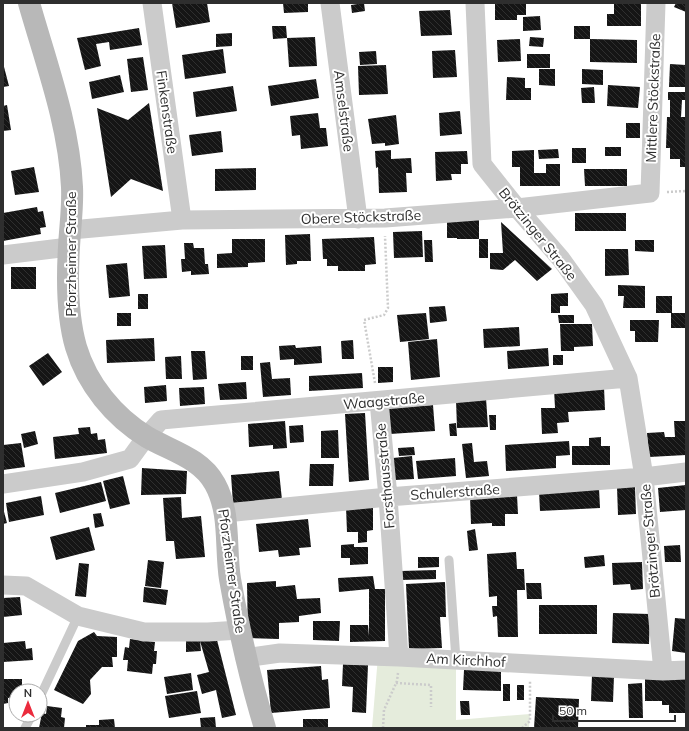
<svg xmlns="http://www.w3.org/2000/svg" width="689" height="731" viewBox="0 0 689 731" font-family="Mulish,sans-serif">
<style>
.green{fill:#e5ecdc}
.building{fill:url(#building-back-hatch)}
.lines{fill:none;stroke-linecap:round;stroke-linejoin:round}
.path{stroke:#cbcbcb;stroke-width:2.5;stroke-dasharray:2 2;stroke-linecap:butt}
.lane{stroke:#cbcbcb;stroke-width:9}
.street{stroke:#cbcbcb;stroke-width:19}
.secondary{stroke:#b8b8b8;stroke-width:22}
.labels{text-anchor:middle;stroke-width:4;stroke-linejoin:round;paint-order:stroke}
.street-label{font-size:14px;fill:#2e2e2e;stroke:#fff}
</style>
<defs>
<pattern id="building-back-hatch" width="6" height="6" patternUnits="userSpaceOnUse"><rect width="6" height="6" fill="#151515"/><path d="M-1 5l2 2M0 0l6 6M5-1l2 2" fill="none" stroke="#2f2f2f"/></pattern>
</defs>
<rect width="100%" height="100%" fill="#fff"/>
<path class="green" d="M378,656L456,660V720L530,714L529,728H372Z"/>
<path class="building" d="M172,3H207L210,22L176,28Z
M283,3H308V12L284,13Z
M364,3L365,11L352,13L351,5Z
M495,3L526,4V15H517V20H495Z
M614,3H641V26H607V14H614Z
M676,3H686V12L674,7Z
M450,10L452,35L421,36L419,11Z
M540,16L541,30L523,31V17Z
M272,26H286L287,38L273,39Z
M574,26H590V39H574Z
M139,28L142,45L110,50L109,42L96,44L101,66L85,70L77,38Z
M232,33V46L216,47V34Z
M315,37L317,66L289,67L287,38Z
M530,37L544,38L543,47L529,46Z
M520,39L521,61L498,62L497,40Z
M590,39L637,40V63L590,62Z
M223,49L226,73L185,79L182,55Z
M455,50L457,77L433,78L432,51Z
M376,51L377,64L360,65L359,52Z
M527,54H550V68H527Z
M143,57L148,90L131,92L127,59Z
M3,63L9,86L3,87Z
M670,64L686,65V87H669Z
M386,65L388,94L359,95L358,66Z
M539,69H555V86L539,85Z
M582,69L603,70V85L582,84Z
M120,75L124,92L92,99L89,82Z
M507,77L525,78V88H531V100H506Z
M316,79L319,98L271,106L268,86Z
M608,85L640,87L638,108L607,106Z
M233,86L237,111L196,117L193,92Z
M594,87L595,103H582L581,88Z
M668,92H685V100H682L681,117H686V167H680V159H670V148H666L667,117H670V100H668Z
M149,103L163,191L131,179L111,197L97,108L128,120Z
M7,105L11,130L3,131V106Z
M460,111L462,134L440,136L439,113Z
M318,113L320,128H326L328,146L301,149L300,135L292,136L290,116Z
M396,115L399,144L385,146V143L372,144L368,119Z
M626,123H640V138H626Z
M221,131L223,152L192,156L189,135Z
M605,147H621V156H605Z
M572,148H586V163H572Z
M558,149L559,158L539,159L538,150Z
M391,150V159L411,158L412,173H406L407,192L379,193L378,167L376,168L375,151Z
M534,150V173H546V164H560V186H520V167H512V151Z
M467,151L468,164H461V174H451L452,180L436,181L435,152Z
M34,167L39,192L15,195L11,171Z
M256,168V190L215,191V169Z
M584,169H627V186H585Z
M37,207L38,212L43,211L46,227L40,228L41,234L3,241V213Z
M575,213H626V231H575Z
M457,219H479V239H457Z
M447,220H457V238H447Z
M501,222L552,269L537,281L515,260L503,270L490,269V253H503Z
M422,231L423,257L394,258L393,232Z
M310,234L311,261H297V264L286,265L285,235Z
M374,237L376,264L365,265V271H338V266H327V259H323L322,239Z
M232,239H265V262L248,263V267L217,268V254L232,253Z
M479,239H488V258H479Z
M424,240H432L433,262H425Z
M635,240H654V252L635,251Z
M184,243H193L194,248H204L205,264H208L209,274L191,275V271L182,272L181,259H185Z
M165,245L167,278L144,279L142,246Z
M605,249H628L629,275L605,276Z
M127,263L130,296L109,298L106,265Z
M11,267H36V289H11Z
M618,285L645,286V308H623L624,296H618Z
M568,293V306H560V313H551V294Z
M138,294H148V309H138Z
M656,296H672V313H656Z
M445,306L447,321L430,323L429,307Z
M117,313H131V326H117Z
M426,313L429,339L400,342L397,315Z
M671,313H686V328H671Z
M558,315H574V323H559Z
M630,320H659L658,342H635V331H630Z
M560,324H592L593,346L574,347V351H561Z
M519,327L520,346L484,348L483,329Z
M154,338L155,361L107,363L106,340Z
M437,339L440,377L411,380L408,342Z
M353,340L354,359H342L341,341Z
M295,345L296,348L321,346L322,363L294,365V359L280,360L279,346Z
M548,348L549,366L508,369L507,351Z
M191,351H205L207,379L193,380Z
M48,353L62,372L43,386L29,366Z
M553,355H563V365H553Z
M181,356L182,379H166L165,357Z
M241,356H253V370H241Z
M270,362L272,379L290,378L291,395L263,397L260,363Z
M378,367H393V382L378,383Z
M362,373L363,388L309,391V376Z
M246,382L247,399L220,400L218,384Z
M166,385L167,401L145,403L144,387Z
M204,387L205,404L180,406L179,388Z
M604,387L605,410L568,412L569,422L557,423L558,433L542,434L541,408H555L554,389Z
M486,398L488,427L457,428L456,400Z
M433,405L435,431L390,434L388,408Z
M365,413L369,480L349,482L345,414Z
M489,415H496V430H490Z
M285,421L287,448L273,449V445L249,447L248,424Z
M674,421H686V455L649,457L647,433L664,432L665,437H675Z
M456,423L457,436H450L449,424Z
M303,425L304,442L290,443L289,426Z
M90,427L91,434L97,433L98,440L105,439L107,453L55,459L53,437L79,434L78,428Z
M338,430L339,458H321V431Z
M35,431L38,444L24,448L21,434Z
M601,437V446H610V465H572V446H589V438Z
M569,441L570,455L556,456V468L506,471L505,445Z
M21,443L25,467L3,470V445Z
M472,443L474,462L487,461L489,476L466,478L462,444Z
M414,447L415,455L399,456L398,448Z
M412,456L414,479L395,480L393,458Z
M455,458L456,476L418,479L416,461Z
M310,464H334L333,486H309Z
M142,468L187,471L186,494L141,495Z
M279,471L282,500L233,504L231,475Z
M123,476L130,504L110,509L103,481Z
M101,482L106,501L60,513L55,493Z
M686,485V510L660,512L658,488Z
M617,487H635L636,514L618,515Z
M599,488L600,508L540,511L539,491Z
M517,495L518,514H505V526H492V523L471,524L470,496Z
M41,496L44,515L9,522L6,503Z
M181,497L182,518L201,516L205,557L176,559L174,541H166L163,498Z
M373,506V530L367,531V542L358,543V532H347L346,507Z
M3,508L7,523L3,524Z
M101,513L104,526L95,528L93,514Z
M308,519L311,547L299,548L300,555L279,557L278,550L259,552L256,524Z
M89,527L95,550L56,560L50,537Z
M475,529L478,550L469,551L467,531Z
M354,544V547H368V564L350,565V558H341V545Z
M680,545L681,562H665L664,546Z
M516,552L517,569H524L525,590H517L518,637H498L497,616L493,617L492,606H497V596L489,597L487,554Z
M604,555L605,566L585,568L584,557Z
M418,557H439V567L418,568Z
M148,560L164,562L161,588L145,586Z
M642,562L643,589L631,590L630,584L613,585L612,563Z
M79,563L89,564L86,597L75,596Z
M436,570V579L401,580V571Z
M373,576L375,589H385V641L350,642V625H368L369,636V589L339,592L338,578Z
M276,581V587L295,585L297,599L320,598L321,613L299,616V622L279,623V639L248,638L247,583Z
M445,582L446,617H440L442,648L409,649L406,584Z
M526,583H541L542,599H527Z
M144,587L168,590L166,605L143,602Z
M20,597L22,615L3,617V598Z
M539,605H597V634H539Z
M613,613L650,614L649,644L612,643Z
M675,618L686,619V653L672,651Z
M313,621H340L339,641L313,640Z
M94,632L97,636L117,637V657H112L113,667H102L90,680L91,694L83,704L54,690L78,641Z
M216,636L236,715L222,718L216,690L202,694L197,675L209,672L200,641L201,651L186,652V641Z
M130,639L155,642L154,651H157L156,664H153L152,674L127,671L128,660H123L125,647L129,648Z
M25,641L26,649L32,648L33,660L3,662V643Z
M343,664L368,665L366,713L352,712L353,687L342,686Z
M321,666L322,680L328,679L330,708L271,713L267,670Z
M464,670H501V691L463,690Z
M191,673L193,690L167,694L164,677Z
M592,675L614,676L613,702L591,701Z
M3,679H22V691H16V697L8,698V703L3,704Z
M645,679H686V713H669V705H662V701H645Z
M642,683L643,718H629L628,684Z
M503,684H510V701H503Z
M517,685H524V700H517Z
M197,691L201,713L169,718L165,696Z
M536,697L579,699L578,728H534Z
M460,701H469L470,715H461Z
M47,706L62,708L61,717L65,718L64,728H39L42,713L46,714Z
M215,717L216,728H201L200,718Z
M114,719L115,728H86V725H99V720Z
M303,719H328V728H303Z"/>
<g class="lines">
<path class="path" d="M667,192L686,191
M375,383L364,320L384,315L388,308L385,236
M396,683L431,685V707
M383,728L384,710L397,681L398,673
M522,728L530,721V680"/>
<path class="lane" d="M449,560L456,660
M40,697L78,616
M25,728L32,715"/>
<path class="street" d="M152,3L182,220
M330,3L358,219
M475,3L482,164L517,208L561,259L594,305L628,378L644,477L663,671
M71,230L182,220L385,218L517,208L650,193L656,3
M3,255L69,247
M379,401L388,497L399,657
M3,484L83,472L130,459L146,437L161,420L628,378
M225,513L388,497L644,477L686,472
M3,585L26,586L78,616L144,632H208L240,630
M245,658L280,653L399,657L663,671L686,670"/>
<path class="secondary" d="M29,3C46,63 69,124 72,187C73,207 70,227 69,247C67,280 67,316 76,347C87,384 114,417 147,437C171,451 201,458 215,484C231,513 225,548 230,579C239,630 250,679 265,728"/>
</g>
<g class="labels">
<g class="street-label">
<text transform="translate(653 98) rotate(-88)" y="5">Mittlere Stöckstraße</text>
<text transform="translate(344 111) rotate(83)" y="5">Amselstraße</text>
<text transform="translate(167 112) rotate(82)" y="5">Finkenstraße</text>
<text transform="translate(361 217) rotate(-2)" y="5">Obere Stöckstraße</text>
<text transform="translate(538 234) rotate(51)" y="5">Brötzinger Straße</text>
<text transform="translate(71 254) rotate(-90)" y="5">Pforzheimer Straße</text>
<text transform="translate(384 401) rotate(-5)" y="5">Waagstraße</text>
<text transform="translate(385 476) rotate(-95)" y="5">Forsthausstraße</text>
<text transform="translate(455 492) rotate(-4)" y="5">Schulerstraße</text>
<text transform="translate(650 541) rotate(-95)" y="5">Brötzinger Straße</text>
<text transform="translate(232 571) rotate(82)" y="5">Pforzheimer Straße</text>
<text transform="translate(466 660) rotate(3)" y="5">Am Kirchhof</text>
</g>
</g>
<rect width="689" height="731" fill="none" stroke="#2e2e2e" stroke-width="8"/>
<g transform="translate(28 703)"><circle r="19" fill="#ffffff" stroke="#ababab"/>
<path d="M0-3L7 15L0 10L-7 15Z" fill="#eb2b3d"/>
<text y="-6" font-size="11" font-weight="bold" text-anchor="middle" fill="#2e2e2e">N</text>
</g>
<path d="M553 715v6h122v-6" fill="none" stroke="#2e2e2e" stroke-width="2"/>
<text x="559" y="715" font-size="12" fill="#2e2e2e" stroke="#ffffff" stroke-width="3" paint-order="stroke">50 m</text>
</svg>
